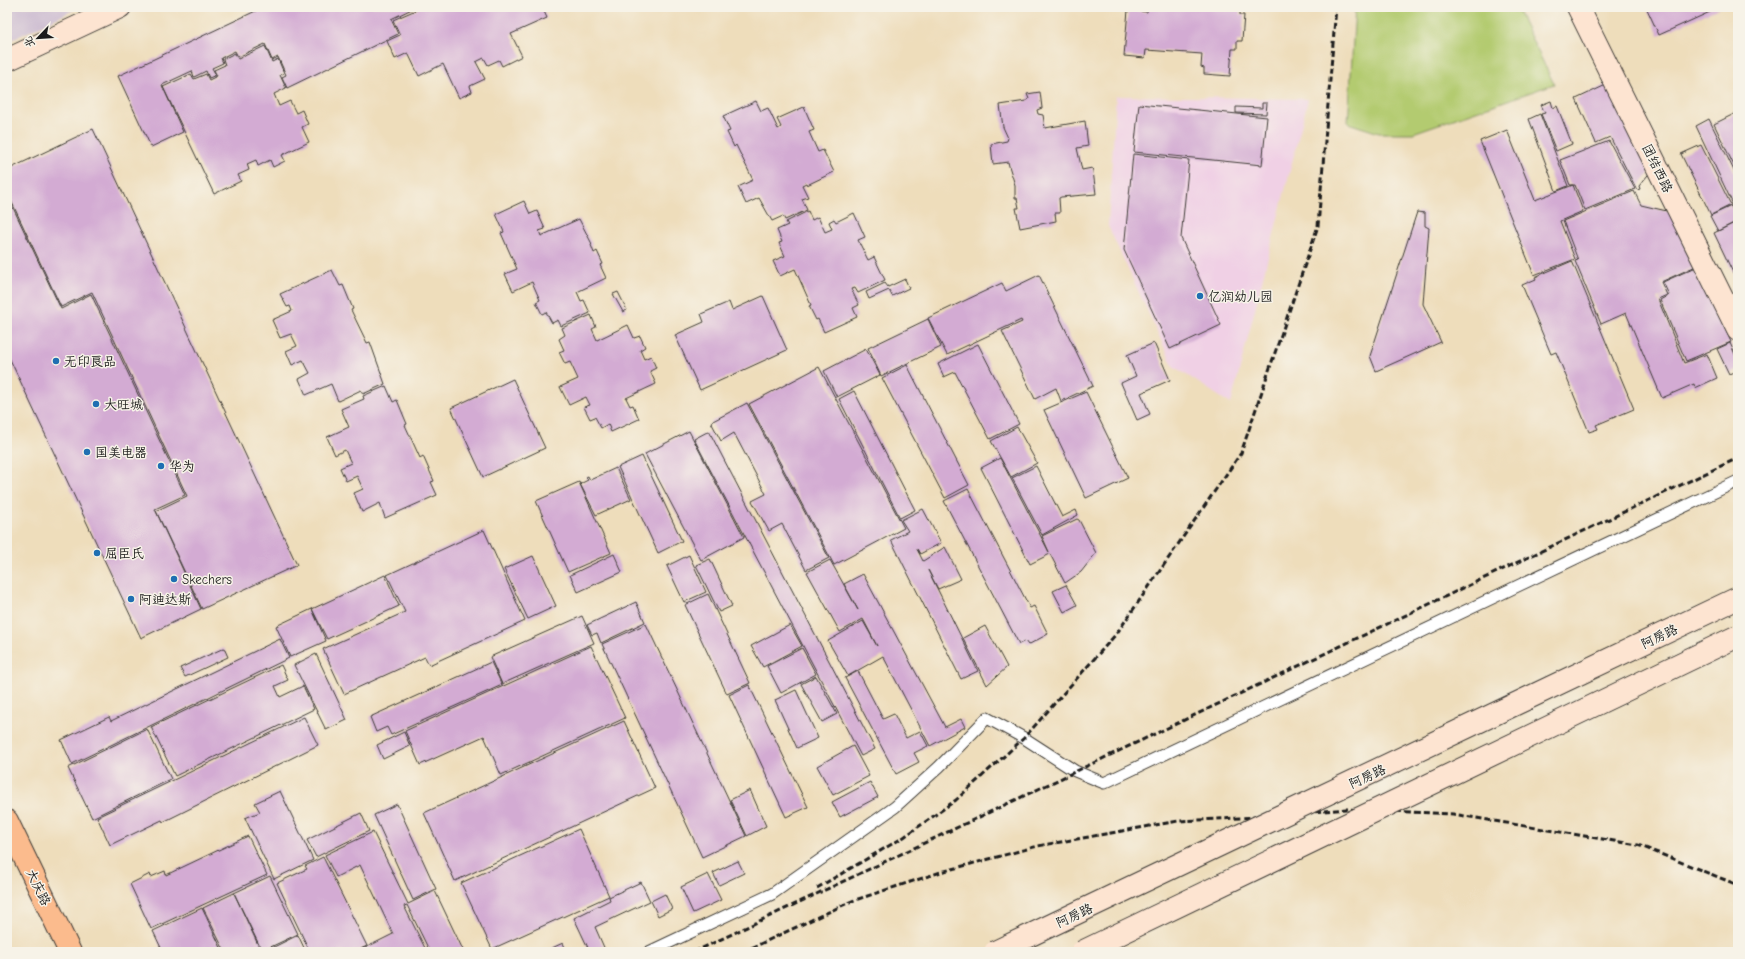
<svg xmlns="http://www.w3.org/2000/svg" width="1745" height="959" viewBox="0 0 1745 959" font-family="'Comic Neue','LXGW WenKai TC',sans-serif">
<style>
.built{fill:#f0d0e5}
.industrial{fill:#cebed2}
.green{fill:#b3cb70;stroke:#687446}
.building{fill:#d3abd3}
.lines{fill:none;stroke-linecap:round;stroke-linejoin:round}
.lane-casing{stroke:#3c3934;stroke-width:13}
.secondary-casing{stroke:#3c3934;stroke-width:24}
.primary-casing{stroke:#3c3934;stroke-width:24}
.lane{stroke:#fff;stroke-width:11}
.secondary{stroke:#fde4d1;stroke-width:22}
.primary{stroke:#fbbb8d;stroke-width:22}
.rail{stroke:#1c1c1c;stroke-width:3;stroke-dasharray:6 3;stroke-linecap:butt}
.secondary-bridge-casing{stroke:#3c3934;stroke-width:24;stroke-linecap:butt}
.secondary-bridge{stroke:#fde4d1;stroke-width:22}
.poi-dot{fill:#1f6fb2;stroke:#f7f3e8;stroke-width:1.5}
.labels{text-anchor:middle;stroke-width:3;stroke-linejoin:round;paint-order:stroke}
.street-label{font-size:13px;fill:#1c1c1c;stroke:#f7f3e8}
.poi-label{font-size:13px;fill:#1c1c1c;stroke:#f7f3e8;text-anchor:start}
</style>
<rect width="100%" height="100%" fill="#f7f3e8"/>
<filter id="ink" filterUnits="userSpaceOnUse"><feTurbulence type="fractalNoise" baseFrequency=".025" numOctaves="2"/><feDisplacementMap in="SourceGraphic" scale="8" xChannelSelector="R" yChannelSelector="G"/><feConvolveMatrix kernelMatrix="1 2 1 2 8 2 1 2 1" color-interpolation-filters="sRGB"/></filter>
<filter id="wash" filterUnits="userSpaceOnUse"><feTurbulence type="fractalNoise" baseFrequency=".012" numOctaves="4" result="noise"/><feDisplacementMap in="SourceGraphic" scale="16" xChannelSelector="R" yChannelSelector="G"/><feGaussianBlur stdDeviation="0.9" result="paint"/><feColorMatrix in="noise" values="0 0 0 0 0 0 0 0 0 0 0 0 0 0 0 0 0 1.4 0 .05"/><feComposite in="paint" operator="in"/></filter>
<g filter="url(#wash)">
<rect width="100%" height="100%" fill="#edb"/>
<path class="built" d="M1116,96L1308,99L1231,404L1173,366L1108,226Z"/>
<path class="industrial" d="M7,7H80L7,42Z"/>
<path class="green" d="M1355,7H1516L1554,84L1413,133H1379L1348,123Z"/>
<g id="blocks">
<path class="building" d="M264,7H416L391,19L398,34L287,88L282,77L286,75L278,57L272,60L265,44L238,57L235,51L221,58L223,63L212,68L216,75L209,78L206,71L194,77L192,71L162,85L183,132L151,147L118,76Z
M417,7H534L535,9L542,7L547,18L511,34L522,56L502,66L499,60L488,65L484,58L476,62L485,79L470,86L472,92L459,98L443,64L419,76L408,53L395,59L387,41L400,35L393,20L418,9Z
M1147,7H1240V15H1244L1242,41H1237V49H1232L1230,76L1204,74V68L1201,67L1202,54L1146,50L1145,58L1124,56L1128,10L1147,12Z
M1646,7H1721L1659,35Z
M265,46L272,62L278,59L284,73L280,75L286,88L274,94L279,106L290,101L296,113L302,110L308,124L302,127L309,142L282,155L285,161L273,167L270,160L258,166L256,160L247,164L249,170L238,175L241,181L214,194L163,87L191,74L194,79L206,74L209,80L217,76L214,70L225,65L223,59L235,53L238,59Z
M1608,84L1652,170L1639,186L1640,189L1637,190L1610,137L1596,143L1576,99Z
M1040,92L1042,108L1037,110L1038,114L1043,115L1045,128L1085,121L1088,146L1077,148L1082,170L1092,168L1093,171L1096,194L1061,197L1059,198L1060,213H1055L1056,221L1020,228L1016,208H1019L1017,198H1015V185L1009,166L1008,162L993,164L991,144L1007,141L1008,138L1003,127L1000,105L1026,101L1029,99L1027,94Z
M756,101L761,111L768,108L778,129L781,127L777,119L804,107L814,130L809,132L818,152L823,150L834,172L807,185L806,183L802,185L808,197L802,199L807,210L785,220L783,216L772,221L759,198L746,204L738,187L753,180L736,145L734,147L727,132L730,131L723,116Z
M1551,101L1553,108L1557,106L1572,144L1556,151L1541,114L1545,113L1541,105Z
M1262,103H1267L1266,114L1236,113V107L1262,108Z
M1139,104L1267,117L1262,165L1134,152Z
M1738,112V174L1714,124Z
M1540,114L1568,186L1556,191L1529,119Z
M1709,119L1738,179V215L1696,126Z
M93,129L297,565L202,609L156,511L187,496L92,292L61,307L7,192V170Z
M1507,130L1535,200L1573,185L1583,211L1560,221L1575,259L1534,275L1480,141Z
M1609,141L1635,189L1585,210L1575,185H1570L1560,160Z
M1701,145L1731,205L1711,215L1681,154Z
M1133,154L1189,160L1181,238L1221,325L1170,349L1124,250Z
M1634,191L1641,205L1671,212L1696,266L1661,282L1667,295L1658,299L1684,363L1707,354L1717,378L1695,388L1694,384L1662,398L1626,313L1601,324L1575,261L1578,260L1563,221Z
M7,195L61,309L91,294L185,495L155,509L201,609L141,638L7,353Z
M524,201L530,214L537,211L545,229L539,231L541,236L579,219L592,244L591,245L594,253L597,251L603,264L600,265L606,278L577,292L581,301L584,300L590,313L561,326L558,320L552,323L546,312L542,314L536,302L540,300L532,282L513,291L505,274L517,269L501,233L504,232L496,214Z
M1731,206L1738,221L1718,231L1710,216Z
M808,211L812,220L818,217L825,232L832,229L829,222L834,219L836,222L854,213L865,237L858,240L868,260L874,257L885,280L858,293L855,288L851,289L859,305L853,308L857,317L824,332L818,319L816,320L809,306L811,305L795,269L780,276L773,261L785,256L779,243L782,242L777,230L788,225L786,222Z
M1417,212L1425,213V226L1429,228L1423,304L1441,342L1376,371L1370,356Z
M1738,221V283L1714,233Z
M1572,261L1634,409L1596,425L1598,429L1589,432L1556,352L1551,354L1522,285L1536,279L1535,277Z
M1696,267L1731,342L1686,361L1660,300L1669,295L1663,282Z
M332,270L340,286L343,285L353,309L351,310L367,343L370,342L385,384L363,394L361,390L338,401L331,384L306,395L299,379L310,373L303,360L292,365L286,351L297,346L291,334L280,338L272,320L292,311L290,306L287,307L280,294Z
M1039,275L1093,386L1061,401L1056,388L1035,399L1002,331L1022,322L1021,320L947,355L928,318L1002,283L1006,291Z
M905,279L909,288L892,296L889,290L869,299L866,292L885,283L888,287Z
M618,292L627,310L623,312L613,294Z
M763,296L787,350L700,390L675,335L704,322L701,314L729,302L732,310Z
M591,315L596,327L592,329L597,340L628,325L634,338L640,336L645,347L640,350L644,359L651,356L656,368L650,371L656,384L626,398L630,406L633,405L639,419L611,432L608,424L601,428L595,417L590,419L584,407L590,405L586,397L569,405L560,387L578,379L570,362L565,364L559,352L564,350L559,339L565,335L562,328Z
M928,319L941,347L881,376L868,348Z
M1154,343L1170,380L1141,393L1150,414L1137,420L1121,383L1136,376L1127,355Z
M1730,343L1738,361V370L1729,374L1717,349Z
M978,344L1019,424L990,439L955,372L944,377L938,364Z
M866,349L880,375L837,397L824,371Z
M907,365L969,485L945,498L882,378Z
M819,367L904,528L834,565L749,404Z
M513,379L545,448L483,477L451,408Z
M386,386L393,402L397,400L407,424L405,425L420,458L423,456L434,481L431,482L437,495L385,518L380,503L362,512L354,493L363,489L357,476L346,481L340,468L351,463L345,450L335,455L327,437L349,427L341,409L364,399L363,396Z
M854,391L915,510L900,518L839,399Z
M1086,392L1128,478L1086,498L1044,410Z
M747,403L829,558L806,570L782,524L769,531L752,501L766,494L734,433L721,441L711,422Z
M1017,427L1037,463L1011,477L991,441Z
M689,431L744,537L701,560L645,454Z
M709,431L875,749L861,756L694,439Z
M642,456L682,541L658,553L618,467Z
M1000,458L1049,552L1042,536L1077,519L1079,520L1096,553L1081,572L1065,583L1050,554L1030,564L981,468Z
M1036,466L1062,517L1076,510L1078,515L1042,535L1012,478Z
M616,468L631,499L596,515L580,484L588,480L586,477L588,476L590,480Z
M579,482L611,553L568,572L536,501Z
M968,489L1030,608L1034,606L1048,634L1028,645L1025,641L1019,644L944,501Z
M923,509L941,543L920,554L917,549L923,561L945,547L961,579L938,589L928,570L978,671L961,679L891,540L908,531L901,520Z
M484,530L525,621L429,665L425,657L344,694L323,649L405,612L387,575Z
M614,554L622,572L578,592L570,575Z
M689,555L706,592L684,602L667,566Z
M533,556L556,606L528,619L504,569Z
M710,559L732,606L719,612L696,565Z
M830,560L858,610L844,584L863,574L945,727L961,719L965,727L930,746L883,656L848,676L828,641L863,621L877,646L863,619L840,632L807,572Z
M385,575L399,606L327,639L312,609Z
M1066,585L1077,605L1064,612L1053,591Z
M708,594L750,683L727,694L685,605Z
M636,602L645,622L601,643L597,633L592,635L587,625Z
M312,609L326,641L290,657L276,626Z
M582,616L594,643L502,684L490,657Z
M646,624L746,836L702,857L602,644Z
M790,625L802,646L763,667L751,646Z
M985,626L1007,667L987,685L963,638Z
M280,639L289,658L72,764L61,740L109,717L111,721Z
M591,646L625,718L501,775L484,736L420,765L405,731Z
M224,648L228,657L185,677L180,668Z
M802,648L816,674L781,693L767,666Z
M316,654L347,720L326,730L294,665Z
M491,662L502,685L391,735L387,727L376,732L370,717Z
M281,665L288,680L275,686L280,697L303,686L314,709L175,776L151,727Z
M858,671L883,719L894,714L906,738L920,731L928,746L914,753L919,762L896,774L845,678Z
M816,676L837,714L822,722L801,684Z
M749,685L808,807L786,817L729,695Z
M796,690L818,738L797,748L775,700Z
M304,717L318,745L163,822L162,820L110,845L97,817Z
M624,721L655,788L455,881L424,813Z
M147,729L171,779L92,818L68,768Z
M404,732L410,746L383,759L377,745Z
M853,746L869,776L833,795L817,766Z
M870,782L878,797L840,817L832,802Z
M750,790L766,826L747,836L730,800Z
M280,791L313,860L274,879L245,818L260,812L255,803Z
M397,804L436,889L413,900L374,815Z
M361,813L369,831L316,857L307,840Z
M579,829L609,896L492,949L461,883Z
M373,832L408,904L435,891L464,952H430L407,905L404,906L427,952H357L393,934L360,865L336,877L325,855Z
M248,836L267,875L151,929L130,884L150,874L151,877L165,871L166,875Z
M323,857L367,946L354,952H310L277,883L307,869L305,866Z
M738,861L744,873L719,885L713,873Z
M708,874L721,900L693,913L681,887Z
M270,876L298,934L262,951L234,893Z
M641,882L650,901L595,927L606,952H590L574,918L610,900L609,897Z
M234,893L261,951L260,952H225L203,908Z
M665,894L672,909L658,916L651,901Z
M202,908L223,952H163L153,931Z
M298,935L306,952H264Z
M563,943L567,952H543Z"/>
</g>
</g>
<g filter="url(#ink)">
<use href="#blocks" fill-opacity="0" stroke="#3c3934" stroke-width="1"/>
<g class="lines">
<g class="lane-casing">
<path id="lane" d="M649,952L772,894L895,807L939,767L987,718L1024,738L1075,771L1104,783L1738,481"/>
</g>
<g class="secondary-casing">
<path id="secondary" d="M1578,7L1738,330
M7,60L120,7"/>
</g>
<g class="primary-casing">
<path id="primary" d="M7,821L70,952"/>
</g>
<use href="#lane" class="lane"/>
<use href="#secondary" class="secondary"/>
<use href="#primary" class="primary"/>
<path class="rail" d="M817,888L904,837L956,800L1024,738L1117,633L1241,453L1318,226L1336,7
M694,952L1738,458
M743,952L852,901L941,872L1038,846L1178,821L1259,817L1346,809L1453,814L1638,845L1738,885"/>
<g class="secondary-bridge-casing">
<path id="secondary-bridge" d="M995,952L1738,598
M1082,952L1738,636"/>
</g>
<use href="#secondary-bridge" class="secondary-bridge"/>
</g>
</g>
<g class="poi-dot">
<circle cx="1200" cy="296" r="4"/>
<circle cx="56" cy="361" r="4"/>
<circle cx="96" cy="404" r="4"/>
<circle cx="87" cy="452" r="4"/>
<circle cx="161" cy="466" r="4"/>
<circle cx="97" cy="553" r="4"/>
<circle cx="174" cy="579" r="4"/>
<circle cx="131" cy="599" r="4"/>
</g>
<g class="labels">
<g class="street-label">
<text transform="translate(1658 168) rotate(64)" y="5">团结西路</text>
<text transform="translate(1659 636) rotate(-26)" y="5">阿房路</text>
<text transform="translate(1367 776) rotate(-25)" y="5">阿房路</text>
<text transform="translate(39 887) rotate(64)" y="5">大庆路</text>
<text transform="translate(1074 915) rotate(-25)" y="5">阿房路</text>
</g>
<g class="poi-label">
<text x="1208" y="301">亿润幼儿园</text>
<text x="64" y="366">无印良品</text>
<text x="104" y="409">大旺城</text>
<text x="95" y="457">国美电器</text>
<text x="169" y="471">华为</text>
<text x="105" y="558">屈臣氏</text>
<text x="182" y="584">Skechers</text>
<text x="139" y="604">阿迪达斯</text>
</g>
</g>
<rect width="1745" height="959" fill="none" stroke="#f7f3e8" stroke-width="24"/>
<g transform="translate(38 38) rotate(245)" stroke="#f7f3e8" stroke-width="3" paint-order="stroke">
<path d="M0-3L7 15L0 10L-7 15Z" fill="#1c1c1c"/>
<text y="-6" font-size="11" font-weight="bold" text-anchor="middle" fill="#1c1c1c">北</text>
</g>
</svg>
